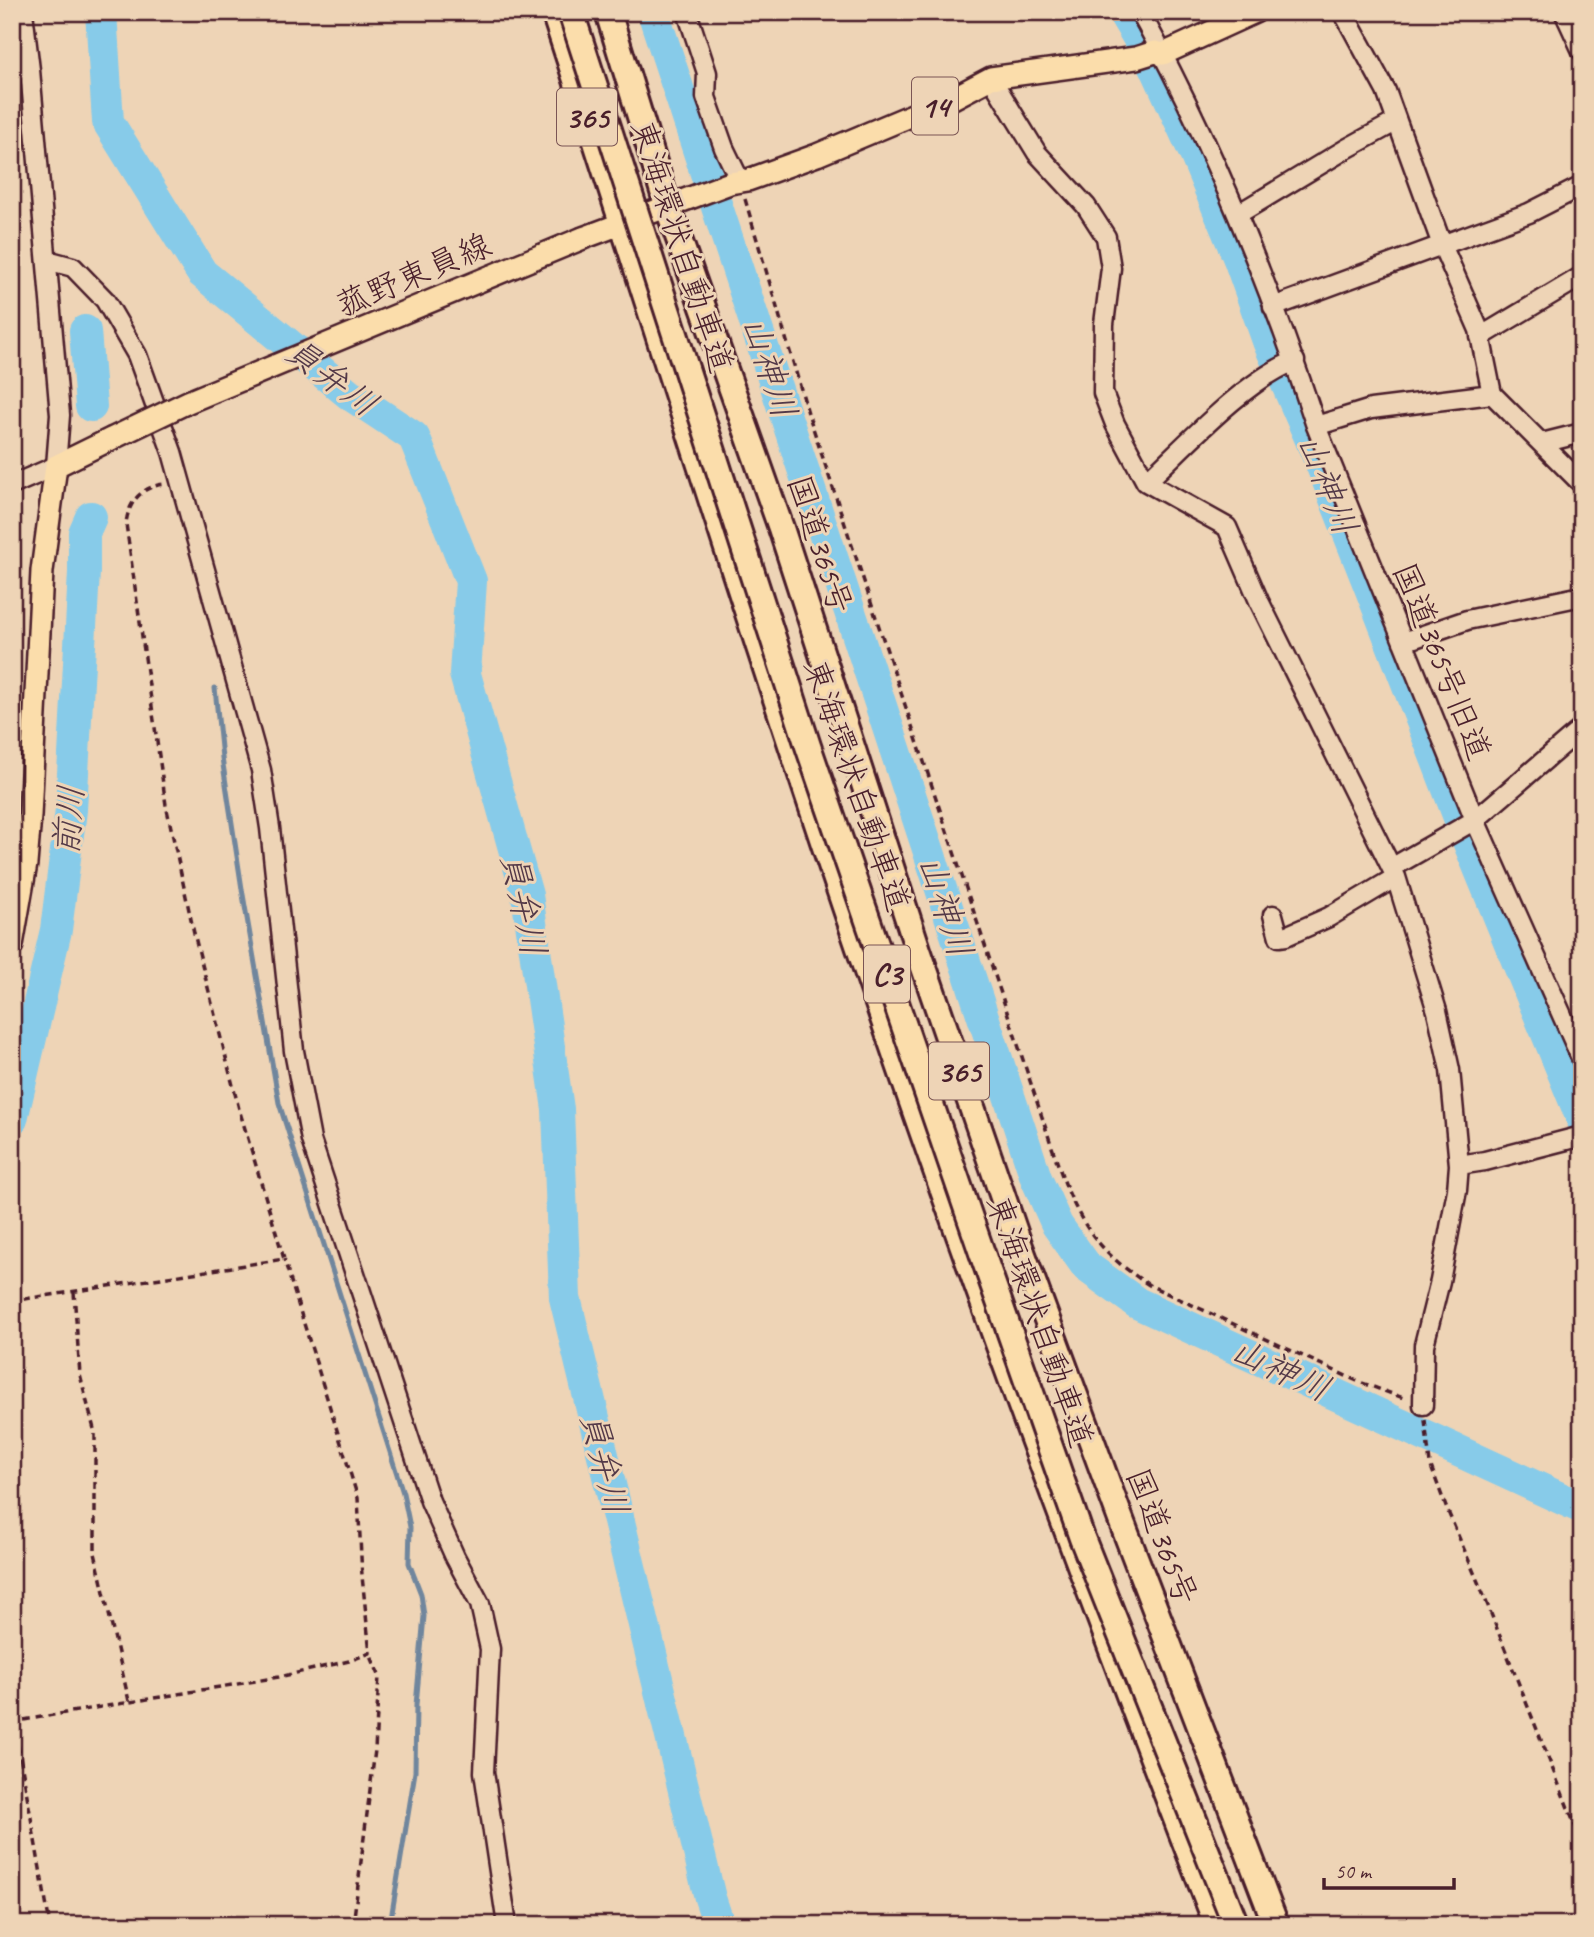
<svg xmlns="http://www.w3.org/2000/svg" width="1594" height="1937" viewBox="0 0 1594 1937" font-family="Caveat,'Klee One',sans-serif">
<style>
.lines{fill:none;stroke-linecap:round;stroke-linejoin:round}
.stream{stroke:#6f869d;stroke-width:5}
.river{stroke:#87cbe9;stroke-width:32}
.minor-casing{stroke:#4a1f2b;stroke-width:23}
.major-casing{stroke:#4a1f2b;stroke-width:26}
.highway-casing{stroke:#4a1f2b;stroke-width:30}
.path{stroke:#4a1f2b;stroke-width:3.5;stroke-dasharray:7 5;stroke-linecap:butt}
.minor{stroke:#eed4b6;stroke-width:18}
.major{stroke:#fbddab;stroke-width:21}
.highway{stroke:#fbddab;stroke-width:24}
.major-bridge-casing{stroke:#4a1f2b;stroke-width:26;stroke-linecap:butt}
.highway-bridge-casing{stroke:#4a1f2b;stroke-width:30;stroke-linecap:butt}
.major-bridge{stroke:#fbddab;stroke-width:21}
.highway-bridge{stroke:#fbddab;stroke-width:24}
.labels{text-anchor:middle;stroke-width:6;stroke-linejoin:round;paint-order:stroke}
.shield{fill:#eed4b6;stroke:#7b5555;stroke-width:2}
.shield-label{font-size:32px;font-weight:bold;fill:#4a1f2b}
.street-label{font-size:33px;fill:#4a1f2b;stroke:#eed4b6}
.water-label{font-size:35px;font-style:italic;fill:#533948;stroke:#eed4b6}
</style>
<rect width="100%" height="100%" fill="#eed4b6"/>
<filter id="ink" filterUnits="userSpaceOnUse"><feTurbulence type="fractalNoise" baseFrequency=".0143" numOctaves="2"/><feDisplacementMap in="SourceGraphic" scale="14" xChannelSelector="R" yChannelSelector="G"/><feConvolveMatrix kernelMatrix="1 2 1 2 8 2 1 2 1" color-interpolation-filters="sRGB"/></filter>
<g filter="url(#ink)">
<g class="lines">
<path class="stream" d="M215,688L222,758L242,889L279,1103L403,1493L410,1527L409,1563L421,1594L424,1616L416,1705L415,1772L390,1925"/>
<path class="river" d="M101,12L108,122L202,273L349,394L414,437L471,581L465,674L527,895L558,1109L565,1298L710,1898L719,1925
M653,12L1036,1178L1057,1225L1087,1267L1137,1303L1582,1508
M1123,12L1155,66L1196,156L1239,259L1268,341L1318,456L1371,590L1470,846L1582,1119
M85,331L91,406
M12,1119L56,930L71,810L84,572V533L91,517"/>
<g class="minor-casing">
<path id="minor" d="M687,12L707,73L706,97L724,148L740,181
M1140,12C1212,143 1269,284 1316,426L1475,820L1582,1060
M1343,12L1386,91L1442,245L1479,330L1492,394
M1564,12L1582,51
M12,46L19,67L30,70
M991,78L1037,153L1086,206L1106,237L1111,268L1104,324L1103,393L1115,424L1146,482L1227,527L1259,601L1396,877L1437,1011L1450,1070L1459,1165L1457,1190L1440,1281L1424,1345L1423,1405
M1238,214L1346,149L1397,121
M47,260L73,267L105,300L137,355L172,452L261,770L270,828L294,1051L311,1140L430,1501L455,1557L480,1604L490,1649L484,1772L507,1925
M1273,307L1529,213L1582,186
M1480,337L1582,276
M1316,426L1371,409L1492,394L1582,484
M1542,443L1582,433
M1146,482C1185,446 1246,379 1295,361
M12,485L56,466L60,415L30,70L23,12
M1403,642L1467,620L1582,596
M1393,867L1475,820L1582,728
M1273,915L1279,937L1286,936L1329,917L1396,877
M1459,1165L1485,1161L1582,1136"/>
</g>
<g class="major-casing">
<path id="major" d="M583,238L730,183L748,180L817,155L953,98L991,78L1136,58L1155,52L1163,54L1255,12
M12,945L26,864L30,816L42,571L56,466L111,439"/>
</g>
<g class="highway-casing">
<path id="highway" d="M554,12C660,338 762,665 873,989C980,1304 1097,1615 1217,1925
M608,12L668,208L781,528L918,950L1018,1241L1121,1520L1276,1925"/>
</g>
<path class="path" d="M745,199L808,413L1052,1147C1074,1213 1089,1246 1149,1285L1357,1381L1406,1399
M74,1292L80,1375L95,1433V1553L129,1701
M12,1301L284,1259L239,1109L194,933L166,805L126,524C128,502 142,486 165,484
M1425,1420L1430,1464L1446,1507L1484,1596L1582,1843
M12,1722L279,1677L349,1661L370,1653L362,1576L358,1498L284,1259
M14,1722L50,1925
M353,1925L375,1750L379,1675L370,1654"/>
<use href="#minor" class="minor"/>
<use href="#major" class="major"/>
<use href="#highway" class="highway"/>
<g class="major-bridge-casing">
<path id="major-bridge" d="M111,439L188,402L583,238"/>
</g>
<g class="highway-bridge-casing">
<path id="highway-bridge" d="M571,12L808,746L982,1253L1082,1538L1236,1925"/>
</g>
<use href="#major-bridge" class="major-bridge"/>
<use href="#highway-bridge" class="highway-bridge"/>
</g>
</g>
<g class="labels">
<g class="shield">
<rect x="912" y="77.5" width="46" height="57" rx="5"/>
<rect x="557" y="88.5" width="60" height="57" rx="5"/>
<rect x="864" y="945.5" width="46" height="57" rx="5"/>
<rect x="929" y="1042.5" width="60" height="57" rx="5"/>
</g>
<g class="shield-label">
<text x="935" y="117">14</text>
<text x="587" y="128">365</text>
<text x="887" y="985">C3</text>
<text x="959" y="1082">365</text>
</g>
<g class="street-label">
<text transform="translate(683 246) rotate(72)" y="12">東海環状自動車道</text>
<text transform="translate(413 274) rotate(-23)" y="12">菰野東員線</text>
<text transform="translate(821 544) rotate(72)" y="12">国道365号</text>
<text transform="translate(1443 661) rotate(68)" y="12">国道365号旧道</text>
<text transform="translate(858 785) rotate(71)" y="12">東海環状自動車道</text>
<text transform="translate(1041 1321) rotate(71)" y="12">東海環状自動車道</text>
<text transform="translate(1163 1536) rotate(69)" y="12">国道365号</text>
</g>
<g class="water-label">
<text transform="translate(770 367) rotate(72)" y="12">山神川</text>
<text transform="translate(332 377) rotate(37)" y="12">員弁川</text>
<text transform="translate(1328 484) rotate(68)" y="12">山神川</text>
<text transform="translate(68 820) rotate(-85)" y="12">前川</text>
<text transform="translate(524 904) rotate(78)" y="12">員弁川</text>
<text transform="translate(946 906) rotate(72)" y="12">山神川</text>
<text transform="translate(1281 1369) rotate(25)" y="12">山神川</text>
<text transform="translate(605 1463) rotate(76)" y="12">員弁川</text>
</g>
</g>
<rect width="1594" height="1937" fill="none" stroke="#eed4b6" stroke-width="42"/>
<rect x="21" y="21" width="1552" height="1895" fill="none" stroke="#4a1f2b" stroke-width="2.5" filter="url(#ink)"/>
<path d="M1324 1878v10h130v-10" fill="none" stroke="#4a1f2b" stroke-width="3.5"/>
<text x="1335" y="1878" font-size="21" fill="#4a1f2b" stroke="#eed4b6" stroke-width="5" paint-order="stroke">50 m</text>
</svg>
